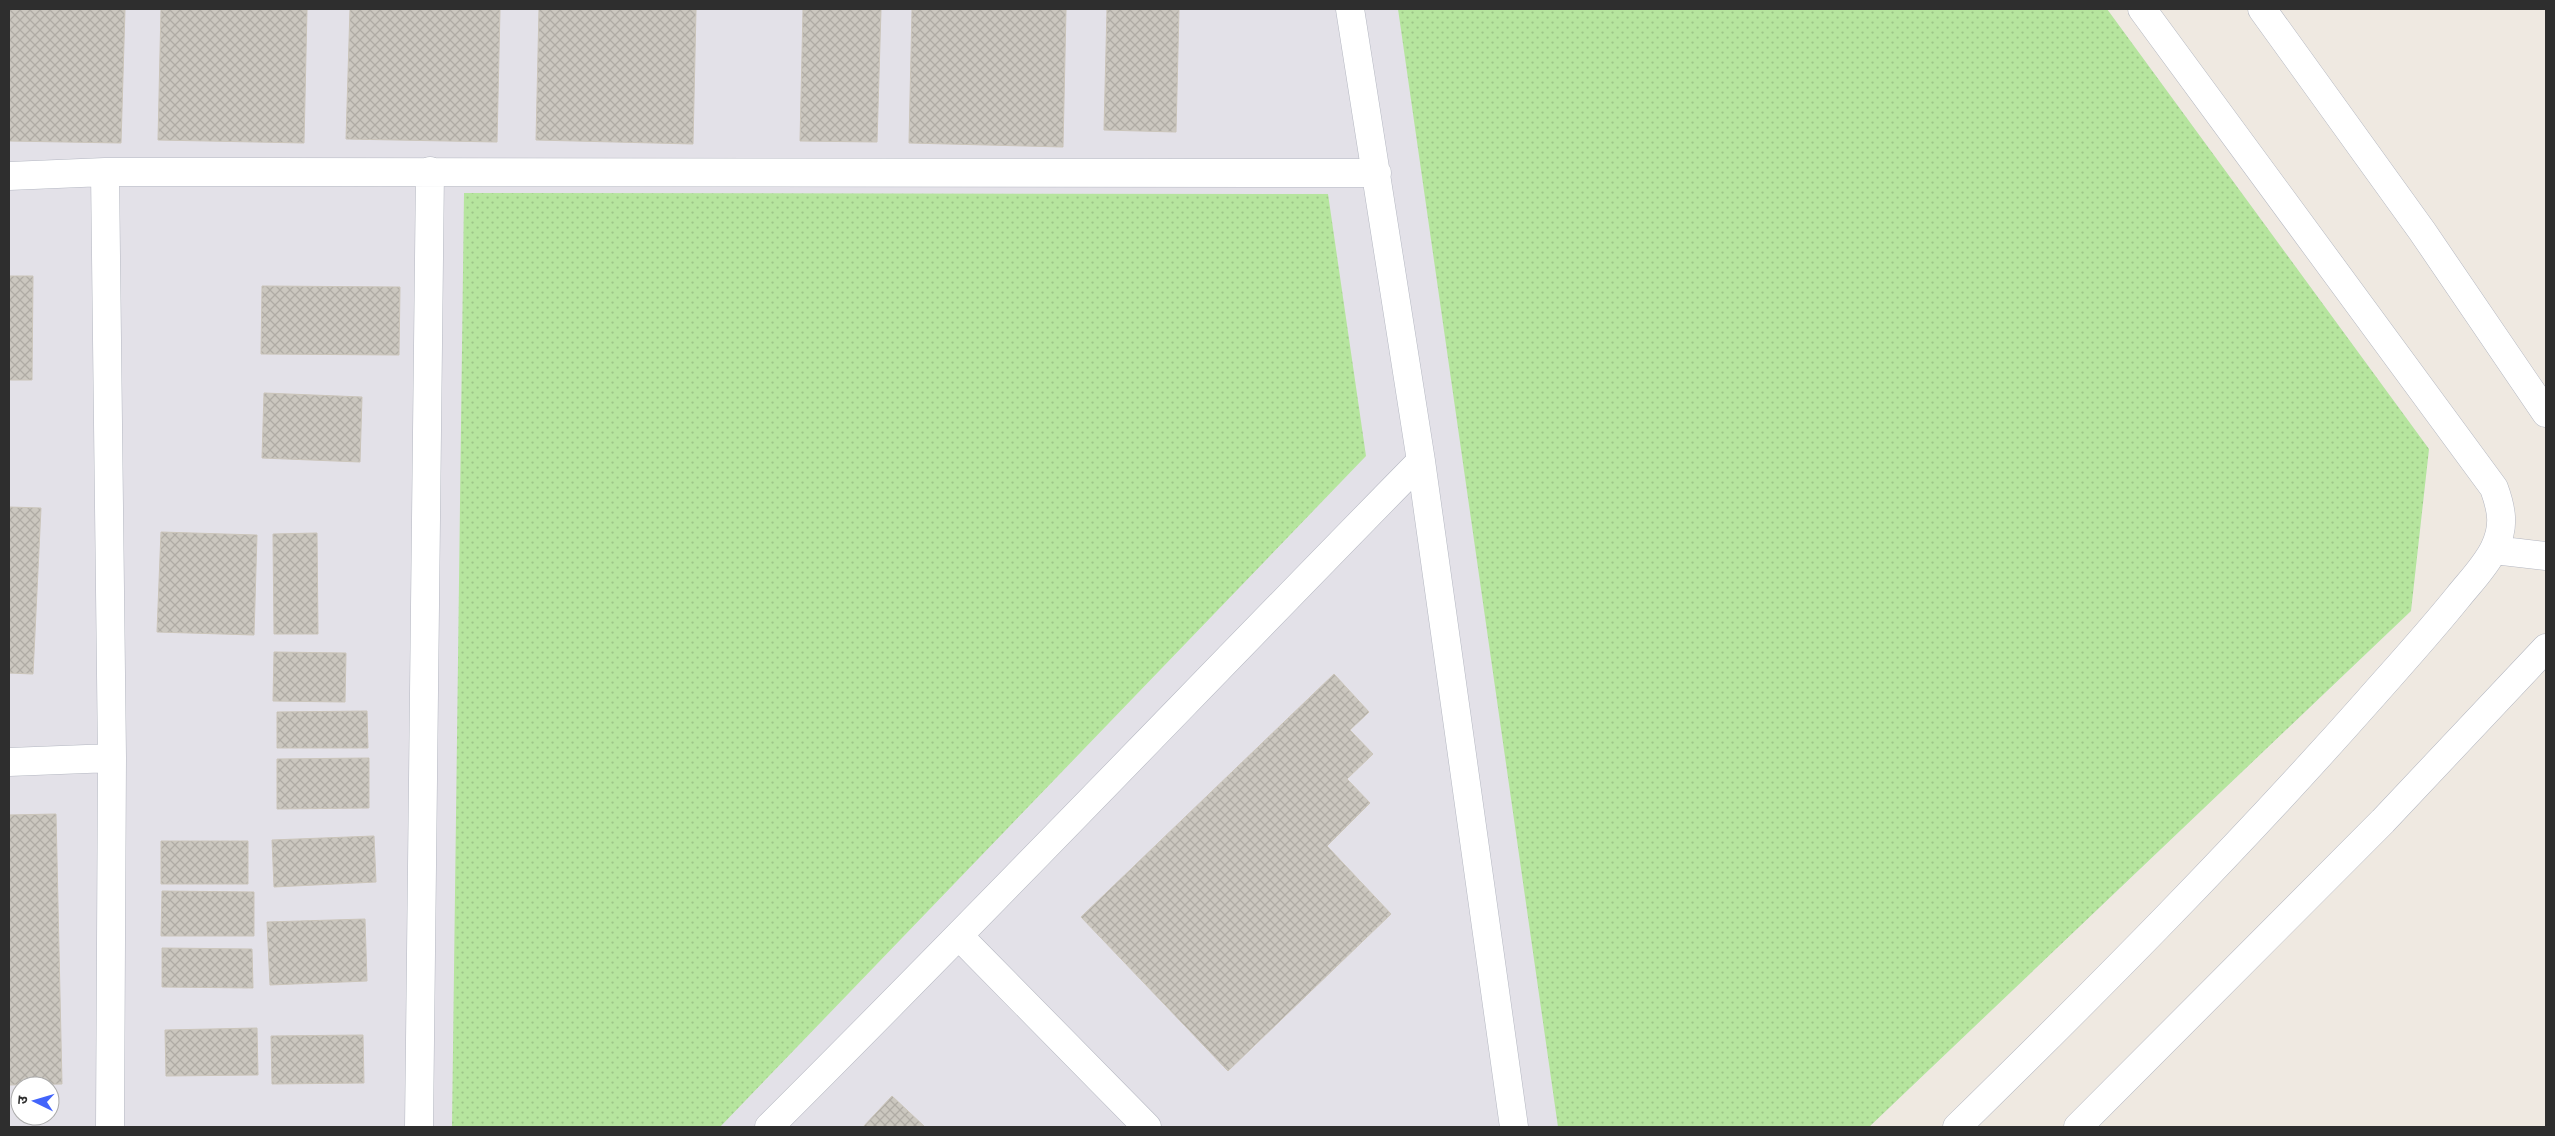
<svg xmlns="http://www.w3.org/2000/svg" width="2555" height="1136" viewBox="0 0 2555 1136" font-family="Montserrat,'Noto Sans Devanagari',sans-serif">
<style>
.industrial{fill:#e3e1e8;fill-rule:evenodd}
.grass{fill:url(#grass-dots)}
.building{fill:url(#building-cross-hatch);stroke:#cbc5ba}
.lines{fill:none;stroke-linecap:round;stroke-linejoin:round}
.street-casing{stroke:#b4b7c1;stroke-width:29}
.secondary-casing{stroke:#b4b7c1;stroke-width:29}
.street{stroke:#fff;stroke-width:28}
.secondary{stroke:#fff;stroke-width:28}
</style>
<defs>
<pattern id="grass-dots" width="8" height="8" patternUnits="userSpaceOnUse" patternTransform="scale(1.25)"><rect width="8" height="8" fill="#b6e59e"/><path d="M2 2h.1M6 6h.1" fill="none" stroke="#9dc588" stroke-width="1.8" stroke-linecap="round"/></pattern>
<pattern id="building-cross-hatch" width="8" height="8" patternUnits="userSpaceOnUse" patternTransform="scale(1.25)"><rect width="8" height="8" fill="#cbc7bf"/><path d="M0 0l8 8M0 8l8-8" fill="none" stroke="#afaba4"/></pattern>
</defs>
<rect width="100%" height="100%" fill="#efe9e1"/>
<path class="industrial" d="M9,9H2107L2429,449L2411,611L1869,1127H9ZM20,1086H50V1116H20Z"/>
<path class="grass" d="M1398,9H2107L2429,449L2411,611L1869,1127H1558Z
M464,193L1328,194L1366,456L720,1127H452Z"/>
<path class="building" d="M9,9H125L121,143L9,141Z
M161,9H307L304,143L158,140Z
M350,9H500L497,142L346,139Z
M539,9H696L693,144L536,140Z
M803,9H881L877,142L800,141Z
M912,9H1066L1063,147L909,143Z
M1107,9H1179L1176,132L1104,130Z
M9,276H33L32,380H9Z
M262,286L400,287L399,355L261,354Z
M264,393L362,397L360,462L262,458Z
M9,507L41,508L33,674L9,673Z
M161,532L257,535L254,635L157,632Z
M317,533L318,634H274L273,534Z
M274,652L346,653L345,702L273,701Z
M1334,674L1369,712L1350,730L1373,754L1347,779L1370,803L1327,846L1391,914L1228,1071L1081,917Z
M367,711L368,748H277V712Z
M369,758V808L277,809V759Z
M56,814L62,1084L9,1085V815Z
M374,836L376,882L274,887L272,840Z
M161,841H248V884H161Z
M162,891L254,892V936H161Z
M365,919L367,981L270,985L267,922Z
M162,948L252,949L253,988L162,987Z
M257,1028L258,1075L166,1076L165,1030Z
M363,1035L364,1083L272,1084L271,1036Z
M892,1096L925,1127H863Z"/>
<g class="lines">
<g class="street-casing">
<path id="street" d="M1350,9L1421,461L1514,1127
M105,172L112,758L110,1127
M9,176L105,172L1377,173
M9,762L112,758
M960,937L1147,1127
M419,1127L430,171
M769,1127C989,908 1203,683 1421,461"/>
</g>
<g class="secondary-casing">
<path id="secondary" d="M2262,9L2422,231L2546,413
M2494,550L2546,556
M1957,1127C2098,989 2237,849 2368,701C2398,667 2429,633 2458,597C2470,582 2485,567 2494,549C2505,527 2502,510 2494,488L2142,9
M2078,1127L2383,821L2546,648"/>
</g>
<use href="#street" class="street"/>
<use href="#secondary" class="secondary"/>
</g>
<rect width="2555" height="1136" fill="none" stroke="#2e2e2e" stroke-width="20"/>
<g transform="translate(35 1101) rotate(275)"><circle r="24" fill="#ffffff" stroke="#ababab"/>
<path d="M0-4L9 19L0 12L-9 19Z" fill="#4264fb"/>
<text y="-8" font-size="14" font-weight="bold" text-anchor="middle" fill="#2e2e2e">उ</text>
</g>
</svg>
